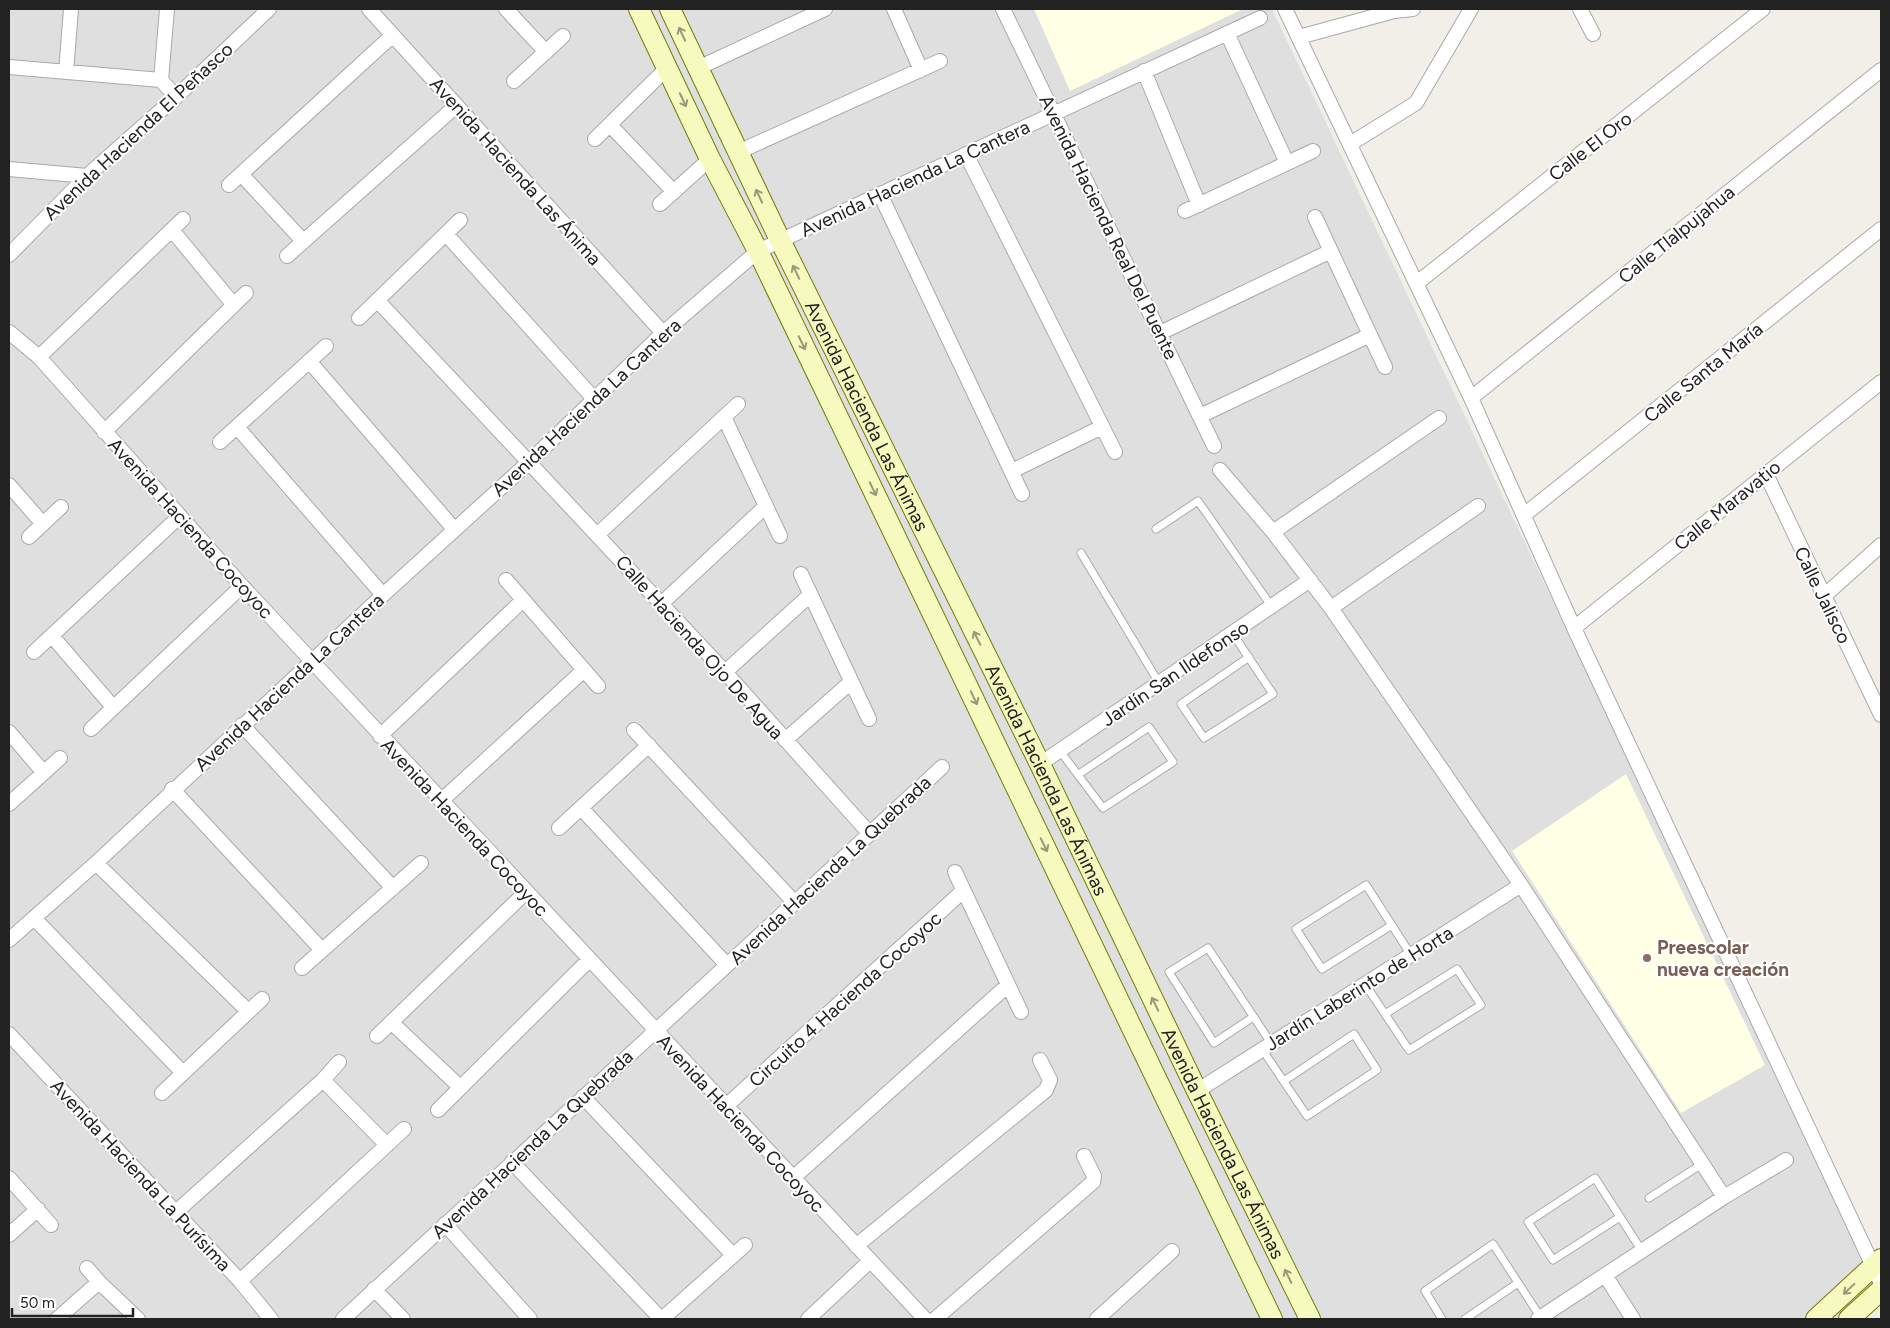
<svg xmlns="http://www.w3.org/2000/svg" width="1890" height="1328" viewBox="0 0 1890 1328" font-family="Figtree,sans-serif">
<style>
.residential{fill:#e0dfdf}
.education{fill:#ffffe5}
.lines{fill:none;stroke-linecap:round;stroke-linejoin:round}
.lane-casing{stroke:#a9a9a9;stroke-width:9}
.street-casing{stroke:#a9a9a9;stroke-width:16}
.secondary-casing{stroke:#707d05;stroke-width:22}
.lane{stroke:#fff;stroke-width:7}
.street{stroke:#fff;stroke-width:14}
.secondary{stroke:#f7fabf;stroke-width:20}
.oneway{stroke:#979978}
.education-dot{fill:#8d6e63;stroke:#fff;stroke-width:2}
.labels{text-anchor:middle;stroke-width:4;stroke-linejoin:round;paint-order:stroke}
.street-label{font-size:19px;fill:#222;stroke:#fff}
.education-label{font-size:19px;font-weight:bold;fill:#785e54;stroke:#fff;text-anchor:start}
</style>
<rect width="100%" height="100%" fill="#f2efe9"/>
<path class="residential" d="M9,9H1272L1878,1288L1844,1319H9Z"/>
<path class="education" d="M1034,9H1243L1070,91Z
M1626,774L1765,1065L1681,1113L1512,851Z"/>
<g class="lines">
<g class="lane-casing">
<path id="lane" d="M1156,529L1198,501L1272,607
M1081,553L1159,683
M1233,634L1273,694L1204,738L1181,704L1249,657
M1060,751L1103,808L1173,762L1149,727L1079,774
M1392,925L1322,969L1296,929L1366,885L1411,955
M1365,984L1409,1050L1481,1005L1457,969L1385,1014
M1253,1017L1214,1043L1169,972L1208,948L1271,1043
M1262,1049L1307,1116L1377,1070L1354,1034L1284,1081
M1649,1198L1702,1164
M1620,1217L1553,1260L1528,1222L1595,1178L1642,1251
M1442,1319L1425,1291L1493,1244L1541,1318
M1465,1319L1518,1283"/>
</g>
<g class="street-casing">
<path id="street" d="M369,9L663,333
M506,9L546,52
M894,9L921,70
M1003,9L1214,446
M1285,9L1471,398L1574,628L1881,1283
M1580,9L1593,34
M1227,33L1287,163
M1299,37L1394,11L1413,9
M9,67L161,80L176,97
M698,68L825,9
M1144,71L1199,205
M66,72L71,9
M161,80L167,9
M514,81L563,36
M610,125L674,192
M595,139L667,68
M1350,144L1416,103L1471,9
M738,152L940,61
M966,154L1115,452
M9,169L87,176
M241,174L303,241
M229,185L393,35
M880,194L1022,494
M660,204L710,159
M1185,211L1313,151
M1315,217L1385,367
M172,230L233,304
M446,234L595,400
M9,255L87,176L176,97L269,9
M287,256L456,106
M1417,283L1763,9
M377,300L725,672L870,834
M359,318L460,220
M9,332L39,357L242,586L925,1319
M1160,333L1331,251
M39,357L183,219
M309,361L454,529
M1471,398L1881,70
M1200,416L1370,335
M724,417L780,536
M237,427L383,595
M104,432L246,293
M220,442L326,346
M1220,470L1273,532L1331,608L1521,885L1724,1197
M1012,471L1102,427
M1766,474L1881,715
M9,485L43,524
M1524,515L1881,229
M1273,532L1439,418
M597,535L738,404
M29,537L61,507
M801,574L869,719
M506,580L598,686
M1824,596L1881,545
M661,604L766,506
M1331,608L1478,506
M1574,628L1881,382
M52,636L113,707
M34,652L180,516
M725,672L810,595
M242,725L393,888
M91,729L242,586
M634,730L795,903
M9,732L44,773
M380,736L523,600
M785,740L851,682
M1040,764L1310,580
M172,789L322,950
M441,801L584,670
M9,804L60,758
M581,808L727,965
M559,828L649,745
M96,863L248,1011
M955,872L1021,1012
M34,918L183,1073
M9,940L96,863L383,595L528,463L663,333L758,251L1260,18
M302,968L421,863
M391,1022L460,1087
M9,1034L240,1281L271,1319
M377,1036L526,892
M323,1080L387,1145
M1197,1091L1521,885
M162,1093L262,999
M583,1097L733,1255
M726,1106L963,891
M438,1110L589,960
M512,1162L661,1319
M9,1178L51,1225
M793,1178L1008,985
M176,1212L323,1080L339,1062
M445,1224L530,1319
M9,1235L38,1209
M856,1246L1046,1090L1050,1080L1040,1060
M87,1268L99,1282L138,1319
M1605,1275L1633,1319
M240,1281L404,1129
M374,1289L403,1319
M57,1319L99,1282
M343,1319L942,767
M662,1319L745,1245
M808,1319L870,1261
M935,1319L1093,1182L1094,1176L1084,1156
M1097,1319L1172,1251
M1538,1319L1724,1197L1786,1160"/>
</g>
<g class="secondary-casing">
<g id="secondary">
<path d="M639,9L710,159L758,251L1272,1319"/>
<path id="s1" d="M670,9L780,240L1040,764L1197,1091L1310,1319"/>
<path d="M1816,1319L1881,1259"/>
<path d="M1849,1319L1881,1290"/>
</g>
</g>
<use href="#lane" class="lane"/>
<use href="#street" class="street"/>
<use href="#secondary" class="secondary"/>
</g>
<defs><path id="oneway-shaft" d="M-6 0H5M1.5-3L5.5 0L1.5 3" fill="none" stroke-width="1.6" stroke-linecap="round" stroke-linejoin="round" transform="scale(1.25)"/></defs>
<g class="oneway">
<use href="#oneway-shaft" transform="translate(682 34) rotate(-115)"/>
<use href="#oneway-shaft" transform="translate(683 100) rotate(65)"/>
<use href="#oneway-shaft" transform="translate(759 196) rotate(-115)"/>
<use href="#oneway-shaft" transform="translate(796 272) rotate(-116)"/>
<use href="#oneway-shaft" transform="translate(802 343) rotate(64)"/>
<use href="#oneway-shaft" transform="translate(873 489) rotate(64)"/>
<use href="#oneway-shaft" transform="translate(977 638) rotate(-116)"/>
<use href="#oneway-shaft" transform="translate(974 698) rotate(64)"/>
<use href="#oneway-shaft" transform="translate(1044 845) rotate(64)"/>
<use href="#oneway-shaft" transform="translate(1155 1004) rotate(-116)"/>
<use href="#oneway-shaft" transform="translate(1288 1276) rotate(-116)"/>
<use href="#oneway-shaft" transform="translate(1849 1289) rotate(137)"/>
</g>
<circle class="education-dot" cx="1647" cy="958" r="5"/>
<g class="labels">
<g class="street-label">
<text transform="translate(138 131) rotate(-43)" y="7">Avenida Hacienda El Peñasco</text>
<text transform="translate(1590 146) rotate(-38)" y="7">Calle El Oro</text>
<text transform="translate(516 171) rotate(48)" y="7">Avenida Hacienda Las Ánima</text>
<text transform="translate(915 178) rotate(-25)" y="7">Avenida Hacienda La Cantera</text>
<text transform="translate(1109 227) rotate(64)" y="7">Avenida Hacienda Real Del Puente</text>
<text transform="translate(1676 234) rotate(-39)" y="7">Calle Tlalpujahua</text>
<text transform="translate(1703 372) rotate(-39)" y="7">Calle Santa María</text>
<text transform="translate(586 407) rotate(-43)" y="7">Avenida Hacienda La Cantera</text>
<text dy="7" stroke="none"><textPath href="#s1" startOffset="452">Avenida Hacienda Las Ánimas</textPath></text>
<text transform="translate(1727 505) rotate(-39)" y="7">Calle Maravatio</text>
<text transform="translate(191 528) rotate(48)" y="7">Avenida Hacienda Cocoyoc</text>
<text transform="translate(1823 595) rotate(64)" y="7">Calle Jalisco</text>
<text transform="translate(700 647) rotate(48)" y="7">Calle Hacienda Ojo De Agua</text>
<text transform="translate(1175 673) rotate(-34)" y="7">Jardín San Ildefonso</text>
<text transform="translate(289 682) rotate(-43)" y="7">Avenida Hacienda La Cantera</text>
<text dy="7" stroke="none"><textPath href="#s1" startOffset="858">Avenida Hacienda Las Ánimas</textPath></text>
<text transform="translate(465 827) rotate(47)" y="7">Avenida Hacienda Cocoyoc</text>
<text transform="translate(830 870) rotate(-43)" y="7">Avenida Hacienda La Quebrada</text>
<text transform="translate(1359 988) rotate(-32)" y="7">Jardín Laberinto de Horta</text>
<text transform="translate(845 999) rotate(-42)" y="7">Circuito 4 Hacienda Cocoyoc</text>
<text transform="translate(741 1123) rotate(47)" y="7">Avenida Hacienda Cocoyoc</text>
<text dy="7" stroke="none"><textPath href="#s1" startOffset="1262">Avenida Hacienda Las Ánimas</textPath></text>
<text transform="translate(532 1144) rotate(-43)" y="7">Avenida Hacienda La Quebrada</text>
<text transform="translate(141 1175) rotate(47)" y="7">Avenida Hacienda La Purísima</text>
</g>
<g class="education-label">
<text x="1657" y="954">Preescolar<tspan x="1657" dy="22">nueva creación</tspan></text>
</g>
</g>
<rect width="1890" height="1328" fill="none" stroke="#222222" stroke-width="20"/>
<path d="M12 1308v8h121v-8" fill="none" stroke="#222222" stroke-width="2.5"/>
<text x="20" y="1308" font-size="15" fill="#222222" stroke="#ffffff" stroke-width="4" paint-order="stroke">50 m</text>
</svg>
